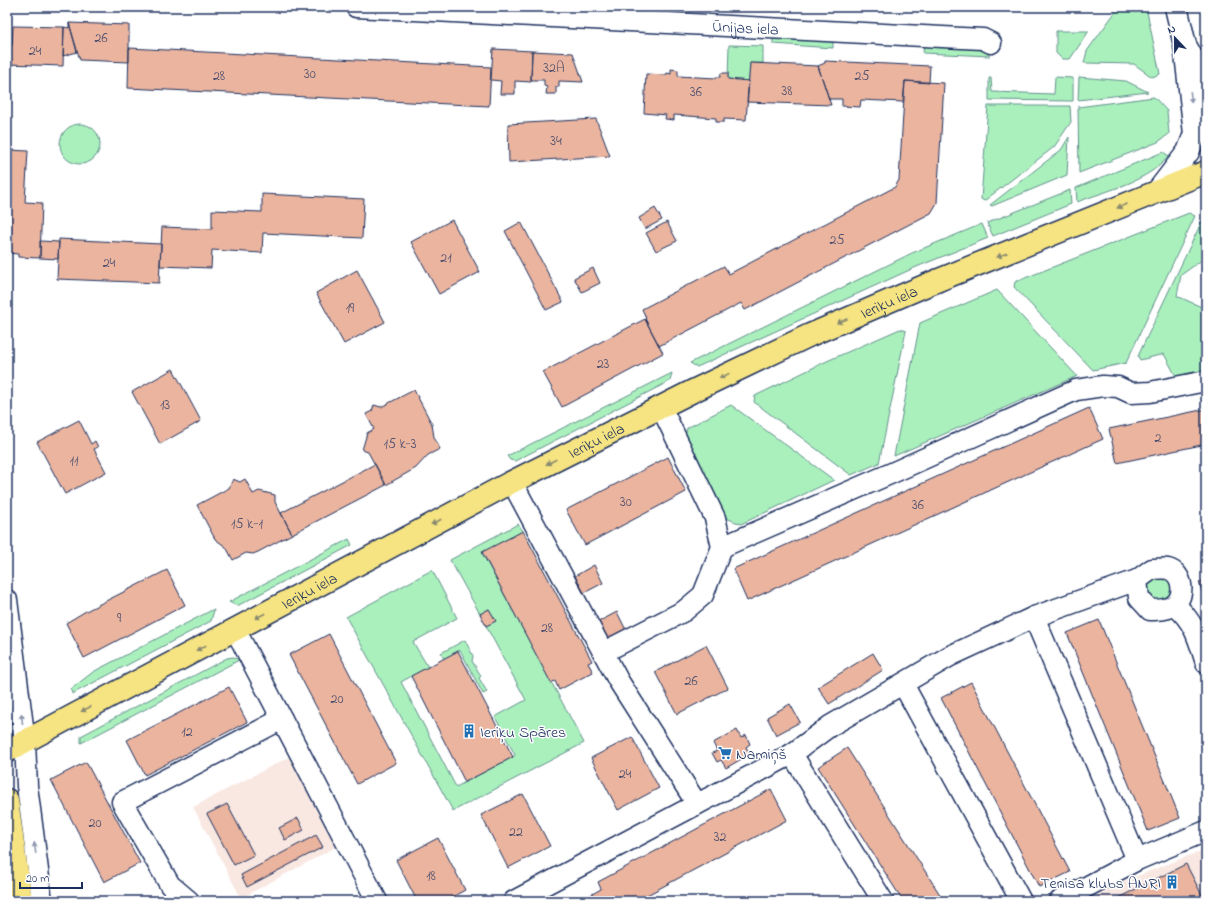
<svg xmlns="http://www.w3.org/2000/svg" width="1213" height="908" viewBox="0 0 1213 908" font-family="'Indie Flower',sans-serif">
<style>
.built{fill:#f9e8e2}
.green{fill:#aaf0bc;stroke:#62908d}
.building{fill:#eab49f;stroke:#1b2f5e}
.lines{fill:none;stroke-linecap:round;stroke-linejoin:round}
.street-casing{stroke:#1b2f5e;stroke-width:23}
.secondary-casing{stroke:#1b2f5e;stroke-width:25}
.primary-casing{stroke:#1b2f5e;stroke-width:25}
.street{stroke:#fff;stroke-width:20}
.secondary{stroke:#fff;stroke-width:22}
.primary{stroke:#f6e381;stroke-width:22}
.oneway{fill:#8d97ae}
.oneway2{fill:#888970}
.labels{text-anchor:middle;stroke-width:3;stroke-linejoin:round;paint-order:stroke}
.number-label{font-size:14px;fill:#4f506e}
.street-label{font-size:16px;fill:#1b2f5e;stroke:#fff}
.poi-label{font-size:16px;fill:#1b2f5e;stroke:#fff;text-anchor:start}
</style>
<rect width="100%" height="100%" fill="#fff"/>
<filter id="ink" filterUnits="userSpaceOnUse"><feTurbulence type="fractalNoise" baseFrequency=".025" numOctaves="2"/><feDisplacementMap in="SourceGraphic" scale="8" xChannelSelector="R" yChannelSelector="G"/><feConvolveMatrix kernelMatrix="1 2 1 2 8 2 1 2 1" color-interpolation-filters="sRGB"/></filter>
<g filter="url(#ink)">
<path class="built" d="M289,757L336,847L241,898L193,807Z
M1206,849V901H1084L1122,882Z"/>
<path class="green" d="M1119,7H1146L1160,74L1152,77L1134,64L1084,63L1087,51Z
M1056,31H1089L1070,59H1062L1056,53Z
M773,37L833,42V48L773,44Z
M729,45L763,46V63H750L749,81L728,79Z
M924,45L982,47L990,56L923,53Z
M1055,77L1073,78V101L989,100V78H991L992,92L1054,94Z
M1079,77L1126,81L1148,92L1078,100Z
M1154,97L1167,111L1169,134L1158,142L1079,173L1078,107Z
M988,106H1070L1071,122L1054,147L984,201L981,199Z
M60 144a20 20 0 1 1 40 0a20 20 0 1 1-40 0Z
M1069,137L1067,175L992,206L990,205L1061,150Z
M1163,152L1169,156C1147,182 1108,190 1077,202L1076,188Z
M1070,190L1071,204L993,236L987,223Z
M1189,213L1195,216L1126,363L1093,370L1014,287L1015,282Z
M1206,216V257L1181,275L1177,296L1206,309V374L1178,380L1164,354L1140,360L1138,356L1201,223Z
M982,224L988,238L914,268L697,367L690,363L912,253Z
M997,290L1077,376L894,456L920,323Z
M900,329L906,331L879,463L851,475L754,402L755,396L827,361Z
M672,373L670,381L515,461L510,460L507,456Z
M731,405L834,480L741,524L726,518L685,436L687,428Z
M518,524L523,531L482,553L584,743L453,811L346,617L432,570L457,618L413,642L428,667L401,682L456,787L513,757L515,755L495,717L526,700L486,626L495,621L489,609L480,614L450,560Z
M349,539L352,545L237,606L229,602Z
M1153,575L1169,576L1175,585C1171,599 1167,600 1153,603L1145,594V583Z
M212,610H214L211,621L72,694L71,689L93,672Z
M465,640L473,656L472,661L481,676L479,678L487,692L483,694L460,650L444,659L441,653Z
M233,657L239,660L81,743V736L227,658Z"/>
<path class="building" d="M69,23L77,52L63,56L64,27L69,28Z
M69,23L129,25V62L80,60Z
M13,26L64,27L63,66L7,64V44L12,45Z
M129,48L491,67L489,106L128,88Z
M493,49L532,51L531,82L515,81V94H500L501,81L491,80Z
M532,51L573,53L583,82L559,81V87H556V94H546L547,87L544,86V80H531Z
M825,61L930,66L929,83L905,81L903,102L861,100L860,107L842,106V99H829L818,66L825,63Z
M750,63L818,66L831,105L747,102Z
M671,69L678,70V76L716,78V77H720L721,73H728V79L749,81L746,120L724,119V122H716V118L674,115V120L665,119L666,115L644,113L646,74L666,75L667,73L671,74Z
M905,81L944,83L937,203L931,213L745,310L741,303L659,346L645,319L646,318L642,309L724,266L729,274L895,187L899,180Z
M7,100H11L9,150L28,151L25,202L42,203L40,258L18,257V254L7,253Z
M596,119L610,156L509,162L508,124Z
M262,194L364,199L362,238L263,233L262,253L212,250L211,268L160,266L162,227L212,229V210L262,212Z
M655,208L662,220L645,229L639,218Z
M452,220L480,272L439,294L411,242Z
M521,222L563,302L546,310L505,231Z
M667,222L677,241L656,251L646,233Z
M59,239L161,244L159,283L57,279Z
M40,241L59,242L58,259L40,258Z
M593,268L600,283L582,292L574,278Z
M357,270L385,322L344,344L316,293Z
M645,319L663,353L562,407L543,372Z
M173,369L201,421L160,444L132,392Z
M414,390L432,424L434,437L440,449L428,455L416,468L386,485L368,452L362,450L367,433L374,429L366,414L372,411L374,405L381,407Z
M1089,408L1103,439L747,601L733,569Z
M1206,409V444L1117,463L1109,429Z
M79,420L91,444L95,441L98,447L94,449L106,472L65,494L37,442Z
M668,457L686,492L585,545L566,510Z
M375,464L386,485L292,534L281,513Z
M233,479L240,482L245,479L253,494L259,491L275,495V502L292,534L258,552L253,554L246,553L233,560L226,547L215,539L197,505L229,488Z
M523,531L592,661L588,663L593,672L559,690L555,681L551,683L482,552Z
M594,565L603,583L584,593L575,576Z
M167,570L185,605L84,658L66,623L86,611Z
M1206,580V604L1199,582Z
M489,609L496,621L486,626L480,614Z
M617,612L626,630L608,640L598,622Z
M1099,620L1180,818L1148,831L1067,633Z
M329,634L396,763L357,784L289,655Z
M706,645L728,688L677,714L655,672Z
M458,651L513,757L465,782L411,676Z
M873,653L883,670L829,704L818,687Z
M971,682L1070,872L1039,887L941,698Z
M229,687L247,722L145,775L127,740Z
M790,704L800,722L776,735L767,717Z
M737,730L741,738L746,735L750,744L746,747L750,754L726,768L721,760L717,762L712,753L717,751L713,743Z
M632,737L659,788L618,810L591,758Z
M847,748L944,901H903L832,789L818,767Z
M86,762L140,863L104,882L51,780Z
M771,789L787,820L636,901H580L601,889L598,882Z
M523,794L550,846L508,868L481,815Z
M227,804L254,855L234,865L207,814Z
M298,818L304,830L285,840L279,828Z
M316,835L323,847L247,887L241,875Z
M438,838L465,890L445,901H417L396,860Z
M1186,864L1205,901H1112Z"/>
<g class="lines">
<g class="street-casing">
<g id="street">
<path id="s1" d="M356,7L962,38L983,39L991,43"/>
<path d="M512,482L618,680L697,804"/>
<path d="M722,547L892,473L1076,390L1103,386L1118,387L1131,393L1150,392L1206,381"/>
<path d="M7,600L25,742L27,786L42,901"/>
<path d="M1175,605C1195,623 1198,638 1206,663"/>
<path d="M1034,617L1137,860"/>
<path d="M235,629L377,901"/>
<path d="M604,652L684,611L703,595L722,547L715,518L661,407"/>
<path d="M903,684L1021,901"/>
<path d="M792,754L883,901"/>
<path d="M189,901L170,885L122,802L282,719"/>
<path d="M514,901L792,754L830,726L950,656L1034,617L1137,580L1152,569C1157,569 1163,568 1168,569C1183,573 1186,596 1174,605C1168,610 1158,610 1150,610L1139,598L1137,580"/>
<path d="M1060,901L1137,860L1206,831"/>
</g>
</g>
<g class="secondary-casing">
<path id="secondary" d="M1176,7L1185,45L1206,83
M1158,191L1188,152L1195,134L1185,45"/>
</g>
<g class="primary-casing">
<g id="primary">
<path id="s2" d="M7,751L508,484L693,391L810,335L929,284L1206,172"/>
<path d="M7,800L21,901"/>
</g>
</g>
<use href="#street" class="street"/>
<use href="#secondary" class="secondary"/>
<use href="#primary" class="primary"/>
</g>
<defs><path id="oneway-solid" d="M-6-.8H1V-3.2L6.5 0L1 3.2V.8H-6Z"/></defs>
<g class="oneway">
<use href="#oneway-solid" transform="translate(1191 97) rotate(83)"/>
<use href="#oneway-solid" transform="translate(22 719) rotate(-96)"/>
<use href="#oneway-solid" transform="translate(35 848) rotate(-98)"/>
</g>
<g class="oneway2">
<use href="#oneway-solid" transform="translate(1122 206) rotate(158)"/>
<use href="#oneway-solid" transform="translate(1002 255) rotate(158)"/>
<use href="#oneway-solid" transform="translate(842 321) rotate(157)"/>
<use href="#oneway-solid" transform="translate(724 376) rotate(154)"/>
<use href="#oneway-solid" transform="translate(551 462) rotate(153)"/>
<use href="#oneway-solid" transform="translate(436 522) rotate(152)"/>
<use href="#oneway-solid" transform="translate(260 616) rotate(152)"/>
<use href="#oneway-solid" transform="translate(201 648) rotate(152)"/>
<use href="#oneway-solid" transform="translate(86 709) rotate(152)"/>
</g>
</g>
<defs>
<g id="building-bare" transform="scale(1.08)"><path d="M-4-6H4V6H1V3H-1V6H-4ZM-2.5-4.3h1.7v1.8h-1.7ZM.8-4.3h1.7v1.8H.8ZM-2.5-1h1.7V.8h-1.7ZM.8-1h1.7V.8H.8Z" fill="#1f6fb2" stroke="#fff" stroke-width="2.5" paint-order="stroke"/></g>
<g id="supermarket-bare" transform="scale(1.08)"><path d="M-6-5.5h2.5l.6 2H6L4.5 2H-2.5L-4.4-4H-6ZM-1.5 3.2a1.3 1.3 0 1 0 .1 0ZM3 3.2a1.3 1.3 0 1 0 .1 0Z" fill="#1f6fb2" stroke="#fff" stroke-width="2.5" paint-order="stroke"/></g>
</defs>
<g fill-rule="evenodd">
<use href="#building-bare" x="469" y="731"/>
<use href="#supermarket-bare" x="725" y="753"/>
<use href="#building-bare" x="1172" y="882"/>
</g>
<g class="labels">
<g class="number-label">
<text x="101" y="42">26</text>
<text x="35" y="55">24</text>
<text x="554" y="72">32A</text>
<text x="310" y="78">30</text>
<text x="219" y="80">28</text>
<text x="862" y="80">25</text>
<text x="787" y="95">38</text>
<text x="696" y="96">36</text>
<text x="556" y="145">34</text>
<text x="837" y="244">25</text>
<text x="446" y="262">21</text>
<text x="109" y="267">24</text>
<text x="350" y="312">19</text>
<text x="603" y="368">23</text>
<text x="165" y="409">13</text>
<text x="1158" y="442">2</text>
<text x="400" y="448">15 k-3</text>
<text x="74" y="465">11</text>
<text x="626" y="506">30</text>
<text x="918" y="509">36</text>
<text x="247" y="528">15 k-1</text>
<text x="119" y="622">9</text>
<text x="547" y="632">28</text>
<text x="691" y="685">26</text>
<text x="337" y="703">20</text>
<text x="187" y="736">12</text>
<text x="625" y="778">24</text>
<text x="95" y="827">20</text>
<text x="516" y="836">22</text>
<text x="720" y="841">32</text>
<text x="431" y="880">18</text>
</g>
<g class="street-label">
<text dy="6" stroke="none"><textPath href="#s1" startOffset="390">Ūnijas iela</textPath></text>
<text dy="6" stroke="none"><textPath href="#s2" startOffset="990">Ieriķu iela</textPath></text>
<text dy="6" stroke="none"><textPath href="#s2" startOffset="666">Ieriķu iela</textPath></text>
<text dy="6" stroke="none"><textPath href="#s2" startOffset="342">Ieriķu iela</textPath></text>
</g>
<g class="poi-label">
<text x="480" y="737">Ieriķu Spāres</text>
<text x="736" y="759">Namiņš</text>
<text x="1161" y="888" text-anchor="end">Tenisa klubs ANRI</text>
</g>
</g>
<rect width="1213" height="908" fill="none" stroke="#fff" stroke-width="24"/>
<rect x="12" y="12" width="1189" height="884" fill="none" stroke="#1b2f5e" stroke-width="1.5" filter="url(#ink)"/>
<g transform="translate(1175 38) rotate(338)" stroke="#ffffff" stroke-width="3" paint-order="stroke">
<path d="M0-3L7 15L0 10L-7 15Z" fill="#1b2f5e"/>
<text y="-6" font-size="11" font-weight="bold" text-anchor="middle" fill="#1b2f5e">N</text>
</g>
<path d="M20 882v6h62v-6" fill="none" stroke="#1b2f5e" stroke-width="2"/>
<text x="26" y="882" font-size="12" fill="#1b2f5e" stroke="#ffffff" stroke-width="3" paint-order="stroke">20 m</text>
</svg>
